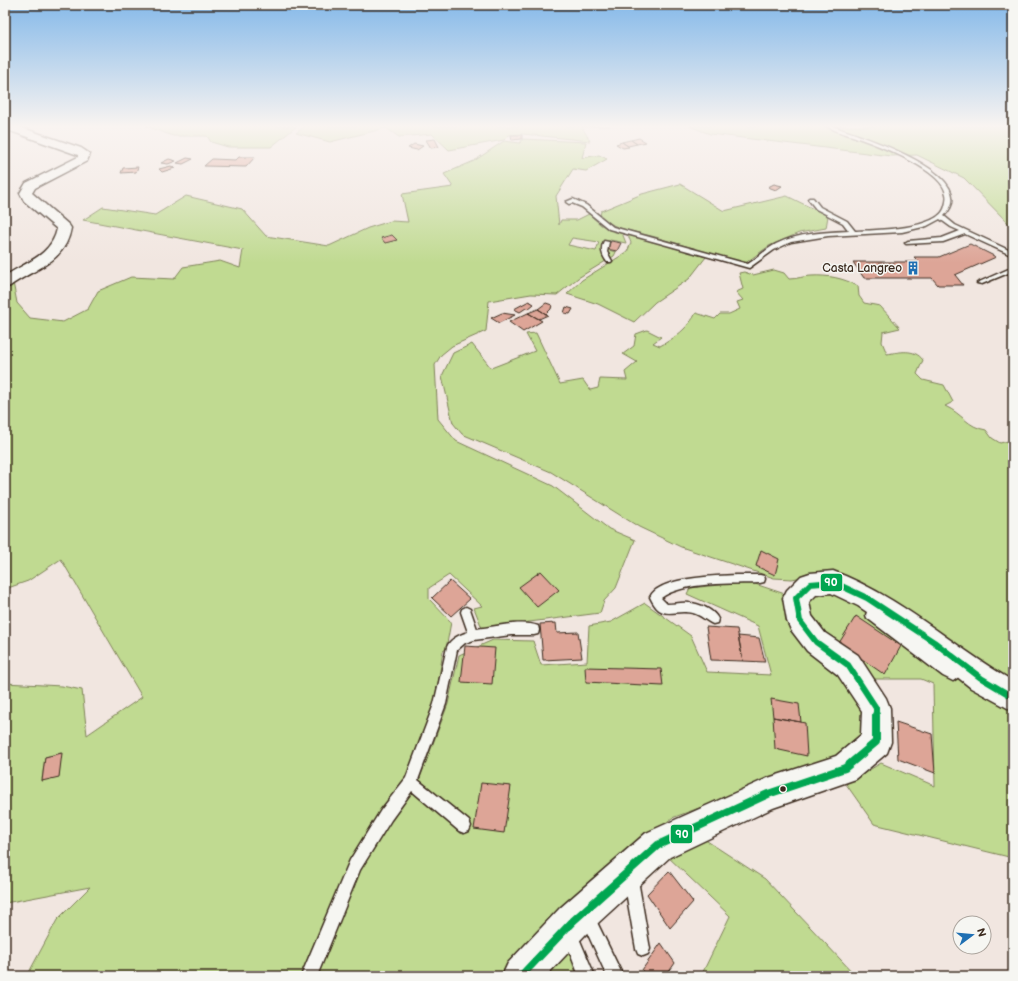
<svg xmlns="http://www.w3.org/2000/svg" width="1018" height="981" viewBox="0 0 1018 981" font-family="'Balsamiq Sans',sans-serif">
<style>
.green{fill:#c0da91;stroke:#7e8258;fill-rule:evenodd}
.building{fill:#dda597;stroke:#3b2a1e}
.lines{fill:none;stroke-linecap:round;stroke-linejoin:round}
.lane-casing{stroke:#3b2a1e;stroke-width:3}
.secondary-casing{stroke:#3b2a1e;stroke-width:3}
.lane{fill:#f6f6f2;fill-rule:evenodd}
.secondary{fill:#f6f6f2;fill-rule:evenodd}
.bus-1-far1-casing{stroke:#f6f6f2;stroke-width:9}
.bus-1-casing{stroke:#f6f6f2;stroke-width:10}
.bus-1-far1{stroke:#00a651;stroke-width:6}
.bus-1{stroke:#00a651;stroke-width:8}
.bus-dot{fill:#3b2a1e;stroke:#f6f6f2;stroke-width:1.5}
.labels{text-anchor:middle;stroke-width:3;stroke-linejoin:round;paint-order:stroke}
.far-poi-label{font-size:12px;fill:#3b2a1e;stroke:#f6f6f2;text-anchor:end}
.line-badge{stroke:#f6f6f2;stroke-width:1.5}
.badge-label{font-size:11px;text-anchor:middle;font-weight:bold;fill:#fff}
</style>
<rect width="100%" height="100%" fill="#f1e6e0"/>
<filter id="ink" filterUnits="userSpaceOnUse"><feTurbulence type="fractalNoise" baseFrequency=".025" numOctaves="2"/><feDisplacementMap in="SourceGraphic" scale="8" xChannelSelector="R" yChannelSelector="G"/><feConvolveMatrix kernelMatrix="1 2 1 2 8 2 1 2 1" color-interpolation-filters="sRGB"/></filter>
<g filter="url(#ink)">
<path class="green" d="M146,126H297L271,147H228L211,142L207,136H173Z
M305,126H610L582,127L590,141L523,134L509,135L504,140L449,150L432,134L399,137L386,128L330,142L296,133Z
M689,126H1013V228L964,178L917,155L891,156L710,134Z
M523,139L586,142L582,158L599,155L607,159L586,171L573,169L556,196L559,225L561,220H577L589,214L601,225L622,233L626,243L610,240L605,249L616,252L614,256L578,278L557,295L531,294L489,301L486,331L452,346L441,355L435,365L438,419L456,441L553,486L609,529L635,540L616,588L604,601L600,613L482,628L474,608L482,606L449,575L429,588V599L451,622L446,649L443,651L436,697L413,767L380,815L331,904L300,976H27L57,920L90,887L5,903V683L62,686L82,690L87,735L142,697L61,559L28,581L5,589V288L13,282L17,303L30,318L63,322L88,309L98,291L131,277L174,279L183,267L220,261L240,268L243,250L83,220L103,207L155,215L186,196L242,209L266,236L329,246L368,228L391,221L408,222L402,194L453,187L444,174L474,161L504,141L520,143ZM572,238L599,242L596,251L568,245ZM61,753L59,776L42,780L45,757Z
M680,184L724,211L787,196L828,216L826,228L799,233L769,246L744,264C717,255 690,247 662,239C641,232 617,232 600,216L601,211L642,194Z
M628,235L654,240L706,257L689,279L655,302L634,322L598,304L567,294L582,280L627,252L631,243Z
M774,270L784,273L789,279C797,279 804,276 811,276C828,275 843,278 858,286L859,296L864,303L880,306L900,328L883,332L882,342L887,354C900,352 914,348 923,360L917,374L923,380L944,385L953,402L945,406C963,414 967,427 986,430L992,438L1000,443L1008,441L1013,443V687L813,575L792,579L774,578L681,547L639,527L551,472L462,434L453,423L442,376L453,353L472,344L491,368L535,351L526,334L536,333L560,384L583,380L590,390L598,388L600,379L627,380L625,372L637,362L623,354L634,346L636,334L647,330L661,337L653,343L660,346C675,338 688,328 696,313L715,319L720,314H729L740,309L737,302L743,300L736,292L743,289L739,273L744,272L753,275Z
M752,583L785,594L844,674L860,698L866,722L858,739L836,757L672,818L574,895L506,976H315L360,865L389,820L420,778L448,704L459,655L493,640L533,641L541,665L587,662L589,626L611,622L645,603L691,636L707,672L771,675L758,626L687,594L690,588L729,584Z
M815,590L837,591L1013,708V858L874,824L846,784L881,763L935,786L933,684L921,679H872L815,629L808,602Z
M704,839L765,879L856,976H701L730,916L666,855Z
M567,947L577,976H543Z"/>
<path class="building" d="M511,135H522V139L512,140Z
M639,138L646,142L637,144L631,140Z
M435,139L439,147L431,148L426,140Z
M630,140H631L637,144L628,146L622,142Z
M622,142L629,147L623,148L616,144Z
M414,144L423,146L417,150L408,148Z
M239,157H255L246,167L204,166L212,159L236,160Z
M187,158L193,159L183,164L177,163Z
M169,159L176,161L168,164L161,163Z
M171,166L175,168L162,172L159,169Z
M138,167L136,172L121,173L123,168Z
M774,184L782,186L776,190L768,187Z
M392,235L397,240L385,243L381,238Z
M611,241L621,243L617,251L606,249Z
M970,244L996,257L955,275L963,285H938L932,278H864L853,262H919L914,257H939Z
M529,301L534,304L528,309L526,308L520,312L514,309Z
M546,303L552,305L551,309L546,314L538,309Z
M566,307L573,309L570,314L564,313Z
M538,309L546,314L548,315L539,319L528,313Z
M502,313L515,315L499,323L491,318Z
M528,313L542,321L523,332L509,322Z
M761,550L779,559L775,575L756,566Z
M541,571L559,590L537,607L519,587Z
M450,581L470,599L451,616L432,598Z
M856,616L901,646L885,675L839,643Z
M556,623L557,633L578,632L582,658L543,660L540,624Z
M706,627L737,629L743,661L711,660Z
M738,636L759,638L765,662L743,661Z
M465,646L495,648L492,684L461,682Z
M585,667L661,669L663,686L586,682Z
M771,699L799,704L801,722L773,717Z
M773,717L805,723L807,756L775,749Z
M896,722L932,734L935,773L898,759Z
M62,753L59,777L42,781L45,757Z
M481,783L511,786L504,833L474,829Z
M669,871L693,902L670,928L647,894Z
M661,943L675,963L666,976H646L642,970Z"/>
<g class="lines">
<g class="lane-casing">
<path id="lane" d="M827,126H832C857,135 986,174 944,216L955,225L1013,252V256L965,234L943,242L906,244L905,243L908,241L942,238L960,231L951,227L940,219L927,226L902,232L828,236L791,242L774,250L749,268L609,229L582,207L572,203L569,204L566,202L573,199L586,205L613,227L748,264C758,258 766,249 776,244C798,233 826,232 849,231L843,223L816,209L808,199L809,198H813L820,207L847,221L855,231C875,230 940,230 945,206C946,203 947,197 946,194C943,170 878,145 858,138C848,134 836,132 827,126Z
M604,241L609,242L607,252L612,261L611,262H607C602,255 600,249 604,241Z
M1013,267V271L982,284L977,283Z
M736,575H760L764,576L765,579L764,582L760,583C732,584 684,581 661,598L667,604C674,604 682,602 689,603C699,603 714,610 718,619L717,623L713,624C706,621 701,615 693,613C673,608 662,623 650,597C659,577 716,576 736,575Z
M466,607L470,609L477,629C494,627 522,620 538,626L539,630L538,634L534,635H511L474,640L465,643L457,650L446,704L418,780L469,821L471,826L469,831L464,833L459,831L412,791L391,820L360,870L317,976H301L350,860L381,810L406,778L434,704L447,647C450,639 459,635 468,632L461,612L462,609Z
M871,610L951,668L962,662L966,664L968,668L966,672L953,681L943,676L867,618L866,615L867,612Z
M631,873L636,875L638,880L650,949L648,954L643,956L638,954L636,949L624,880L626,875Z
M587,910L592,912L623,976H607L580,917L582,912Z
M571,929L576,931L595,976H579L564,936L566,931Z"/>
</g>
<g class="secondary-casing">
<path id="secondary" d="M5,126H17L81,148L90,154L87,161L35,188L32,193L69,225L71,228C65,263 35,268 10,286L5,288V276C26,262 51,256 57,229L24,201L20,193L26,183L78,157V155L5,129Z
M833,571C900,596 952,646 1013,681V711L971,688L925,651L858,606L831,593L816,595L809,602L812,616L825,633L858,655L886,698L890,708L891,742L887,753L856,779L773,808L670,857L586,934L546,976H502L508,963L560,908L646,833L768,778L836,756L861,735L862,711L838,675L807,651L791,630L787,621L783,598L787,590L801,576L810,573Z"/>
</g>
<use href="#lane" class="lane"/>
<use href="#secondary" class="secondary"/>
<g class="bus-1-far1-casing">
<path id="bus-1-far1" d="M876,716V708L848,665L816,642L800,621L796,598L810,584L833,582L867,598L934,642L981,678L1013,697"/>
</g>
<g class="bus-1-casing">
<path id="bus-1" d="M521,976L573,921L658,845L768,794L845,768L876,742V715"/>
</g>
<use href="#bus-1-far1" class="bus-1-far1"/>
<use href="#bus-1" class="bus-1"/>
</g>
</g>
<linearGradient id="sky" x2="0" y2="1"><stop stop-color="#85b9e9"/><stop offset="0.48" stop-color="#f9f4f1"/><stop offset="1" stop-color="#f9f4f1" stop-opacity="0"/></linearGradient>
<rect width="1018" height="263" fill="url(#sky)"/>
<defs>
<g id="building-bare" transform="scale(1.08)"><path d="M-4-6H4V6H1V3H-1V6H-4ZM-2.5-4.3h1.7v1.8h-1.7ZM.8-4.3h1.7v1.8H.8ZM-2.5-1h1.7V.8h-1.7ZM.8-1h1.7V.8H.8Z" fill="#1f6fb2" stroke="#f6f6f2" stroke-width="2.5" paint-order="stroke"/></g>
</defs>
<g fill-rule="evenodd">
<use href="#building-bare" x="913" y="268"/>
</g>
<circle class="bus-dot" cx="783" cy="789" r="3.5"/>
<g class="labels">
<g class="far-poi-label">
<text x="902" y="272">Casta Langreo</text>
</g>
</g>
<g class="line-badge">
<rect x="820" y="573" width="23" height="19" rx="4" fill="#00a651"/>
<rect x="670" y="824" width="23" height="20" rx="4" fill="#00a651"/>
</g>
<g class="badge-label">
<text x="831" y="586">90</text>
<text x="682" y="838">90</text>
</g>
<rect width="1018" height="981" fill="none" stroke="#f6f6f2" stroke-width="20"/>
<rect x="10" y="10" width="998" height="961" fill="none" stroke="#3b2a1e" stroke-width="1.5" filter="url(#ink)"/>
<g transform="translate(972 935) rotate(74)"><circle r="19" fill="#f6f6f2" stroke="#aba49d"/>
<path d="M0-3L7 15L0 10L-7 15Z" fill="#1f6fb2"/>
<text y="-6" font-size="11" font-weight="bold" text-anchor="middle" fill="#3b2a1e">N</text>
</g>
</svg>
